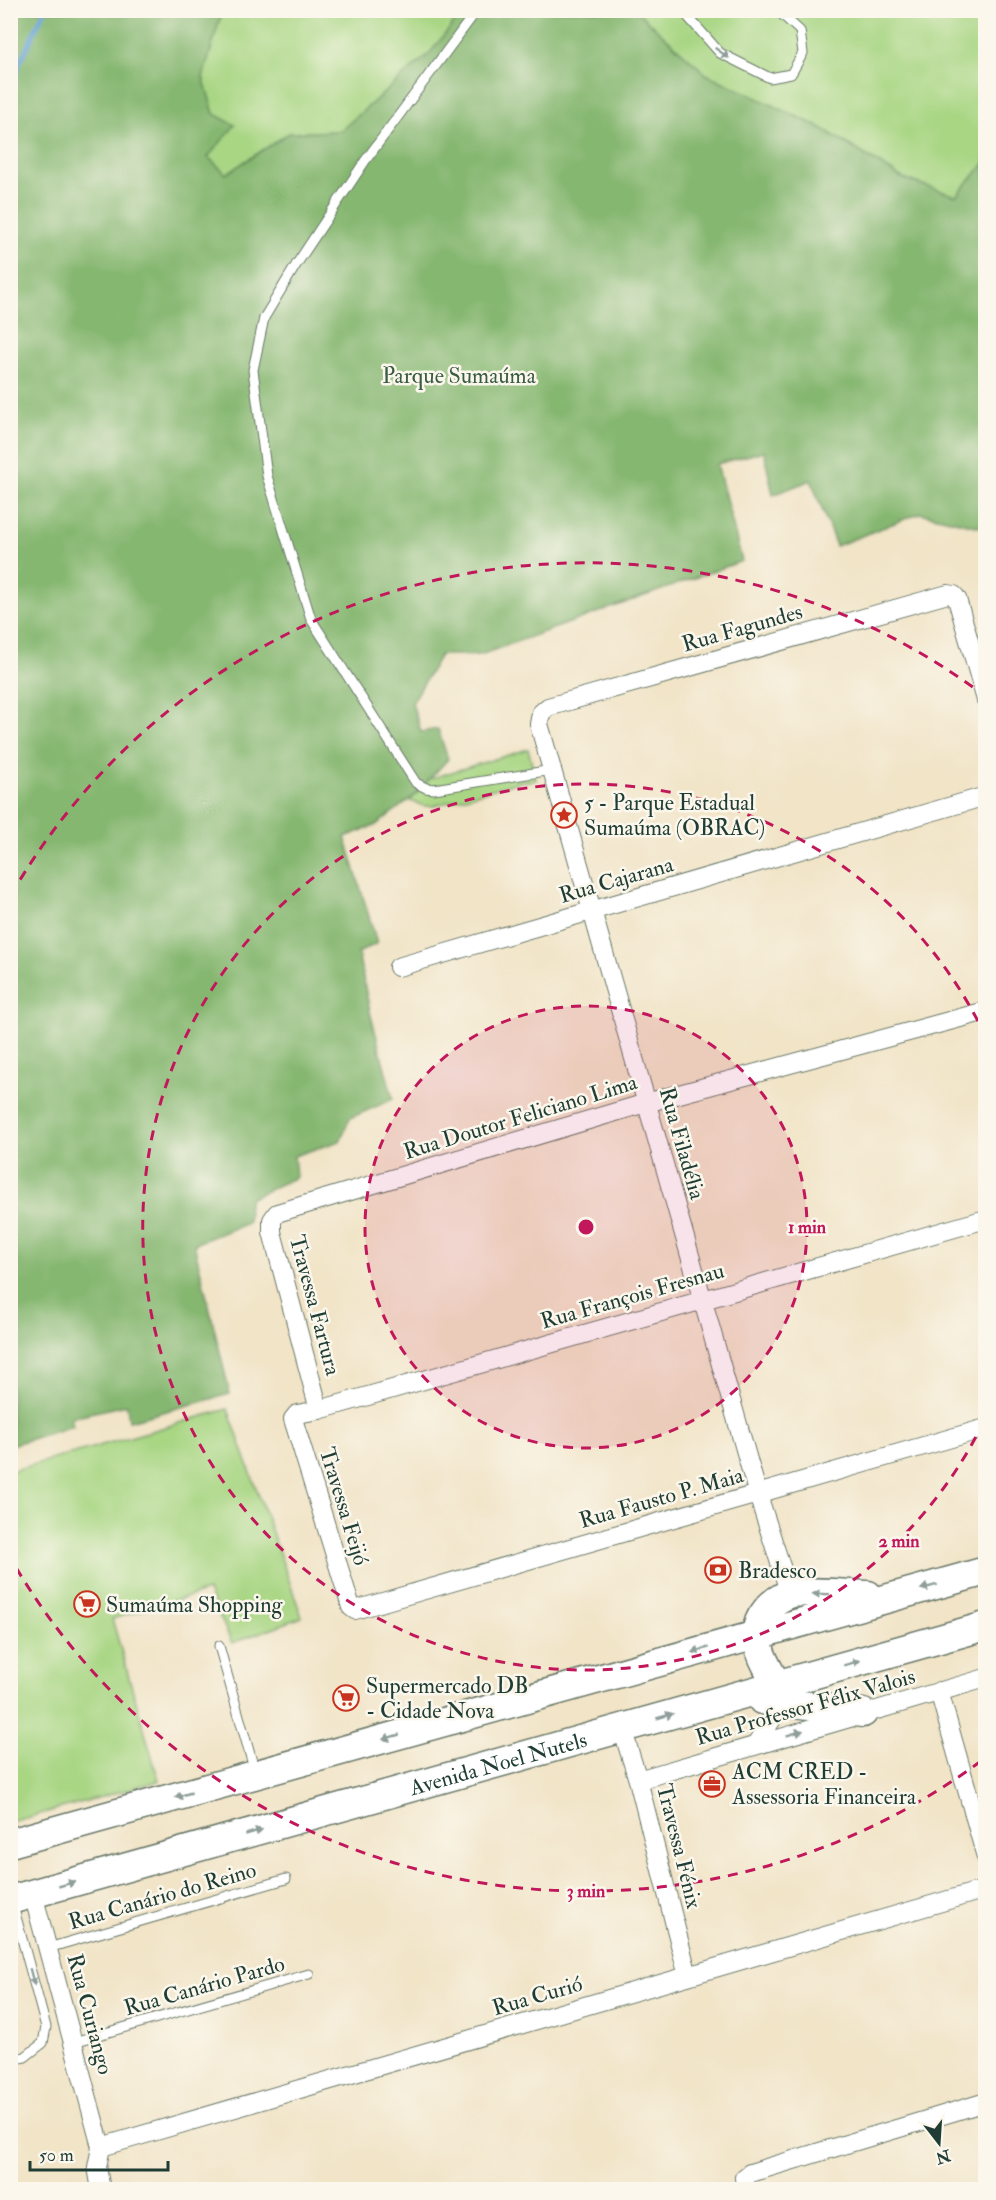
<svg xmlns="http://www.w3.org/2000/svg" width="996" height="2200" viewBox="0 0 996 2200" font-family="'IM FELL Double Pica',serif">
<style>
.green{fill:#a8d683;stroke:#648a5c;stroke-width:1.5}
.forest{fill:#86b771;stroke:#527a52;stroke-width:1.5}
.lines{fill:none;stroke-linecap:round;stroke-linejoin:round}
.stream{stroke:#66a2d6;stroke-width:5}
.service-casing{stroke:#687767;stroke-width:11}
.minor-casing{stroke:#687767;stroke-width:20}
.primary-casing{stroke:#687767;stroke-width:31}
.service{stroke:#fff;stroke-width:9}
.minor{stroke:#fff;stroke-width:18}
.primary{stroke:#fff;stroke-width:28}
.oneway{fill:#8f9e9a}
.ring{fill:none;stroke:#c2185b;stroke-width:3;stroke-dasharray:10 8}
.labels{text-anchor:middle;stroke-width:5;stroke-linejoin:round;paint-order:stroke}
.park-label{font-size:22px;fill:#3a5c44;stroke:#fbf7ec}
.street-label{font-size:22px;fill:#1f3d34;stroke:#fbf7ec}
.poi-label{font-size:22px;fill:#1f3d34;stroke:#fbf7ec;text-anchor:start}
.centre{fill:#c2185b;stroke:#fbf7ec;stroke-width:3}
.ring-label{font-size:18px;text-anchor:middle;font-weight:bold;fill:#c2185b;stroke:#fbf7ec;stroke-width:5;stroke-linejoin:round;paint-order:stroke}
</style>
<rect width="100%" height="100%" fill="#fbf7ec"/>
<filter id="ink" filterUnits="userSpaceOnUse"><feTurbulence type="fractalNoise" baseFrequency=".0167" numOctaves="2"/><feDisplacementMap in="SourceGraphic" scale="12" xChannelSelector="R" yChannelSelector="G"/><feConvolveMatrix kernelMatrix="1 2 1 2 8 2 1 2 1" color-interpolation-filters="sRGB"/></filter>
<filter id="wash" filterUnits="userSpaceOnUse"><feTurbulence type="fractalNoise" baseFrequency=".008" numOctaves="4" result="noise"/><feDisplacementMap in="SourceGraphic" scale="24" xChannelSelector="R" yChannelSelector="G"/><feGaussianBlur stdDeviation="1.35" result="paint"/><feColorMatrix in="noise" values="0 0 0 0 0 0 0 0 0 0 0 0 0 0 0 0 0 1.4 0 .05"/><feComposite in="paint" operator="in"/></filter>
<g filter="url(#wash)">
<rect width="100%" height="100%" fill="#f1e4c7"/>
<path class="green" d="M222,11H464L430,53L340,131L289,133L226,174L208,157L214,114L203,77Z
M637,11H985V163L956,196L904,179L823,129L706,74Z
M528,749L536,780L518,782L434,806H424L410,801L429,779Z
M228,1409L302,1617L232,1643L208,1591L112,1619L159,1781L11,1822V1471Z"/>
<path class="forest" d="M464,10L637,11L706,74L823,129L904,179L956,196L985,163V528L920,513L836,546L811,480L773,495L764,451L717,464L742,561L480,655H440L412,703L421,732L438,729L448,759L414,796L376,825L345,837L377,943L358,953L370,1012L393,1099L350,1118L340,1141L294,1156L296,1177L249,1199L248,1223L194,1244L230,1394L129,1421L127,1405L71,1417L73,1426L11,1445V11H222L203,77L214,114L235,125L208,157L226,174L289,133L340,131L430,53Z"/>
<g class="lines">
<path class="stream" d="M10,94L19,64L45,10"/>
</g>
</g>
<g filter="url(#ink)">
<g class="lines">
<g class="service-casing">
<path id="service" d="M477,10L365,161L296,265L264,318L253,370L267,476L311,619L416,783L426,788L434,789L552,770
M682,10L720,53L770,78L791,74L803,53L800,31L777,10
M219,1646L255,1772
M48,1948L286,1879
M74,2042L309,1974
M10,2060L25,2057L43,2043L46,2027L12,1902"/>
</g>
<g class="minor-casing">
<path id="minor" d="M398,967L986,796
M986,1219L319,1410L297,1414L293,1419L351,1607L355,1610L986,1428
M319,1410L272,1232V1220L277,1213L646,1103L986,1011
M790,1594L758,1495L539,724L541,713L548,707L948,594L954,595L957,599L986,700
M939,1691L986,1857
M622,1728L638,1780L688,1976
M756,1745L782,1703
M638,1780L986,1678
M33,1894L101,2147L97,2167L101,2190
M101,2147L986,1889
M747,2190L744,2178L750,2173L986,2102"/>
</g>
<g class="primary-casing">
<g id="primary">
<path d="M762,1700L863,1713"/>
<path d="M782,1700C776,1677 759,1660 757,1636C755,1618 772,1600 789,1594C800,1590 852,1594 868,1595"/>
<path d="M10,1843L986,1571"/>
<path id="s1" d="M10,1900L986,1626"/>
</g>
</g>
<use href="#service" class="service"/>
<use href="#minor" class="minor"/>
<use href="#primary" class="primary"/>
</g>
<defs><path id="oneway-solid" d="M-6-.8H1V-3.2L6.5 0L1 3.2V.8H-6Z" transform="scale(1.5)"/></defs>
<g class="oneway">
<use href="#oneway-solid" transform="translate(722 53) rotate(36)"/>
<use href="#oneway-solid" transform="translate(929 1587) rotate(165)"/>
<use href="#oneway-solid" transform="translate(821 1594) rotate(-179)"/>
<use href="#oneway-solid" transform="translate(700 1650) rotate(164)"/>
<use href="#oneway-solid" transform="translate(852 1663) rotate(-16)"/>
<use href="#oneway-solid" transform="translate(665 1716) rotate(-16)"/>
<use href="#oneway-solid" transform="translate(795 1733) rotate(-17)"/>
<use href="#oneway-solid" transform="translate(391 1737) rotate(164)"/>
<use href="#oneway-solid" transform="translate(183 1795) rotate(164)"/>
<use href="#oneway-solid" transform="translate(254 1832) rotate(-16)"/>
<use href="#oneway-solid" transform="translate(67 1884) rotate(-16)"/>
<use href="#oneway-solid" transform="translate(32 1977) rotate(75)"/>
</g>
</g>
<circle cx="586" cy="1227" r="221" fill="#c2185b" fill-opacity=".12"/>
<g class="ring">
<circle cx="586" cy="1227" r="221"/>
<path d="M984 1421A443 443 0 1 1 984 1033"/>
<path d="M981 1761A664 664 0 0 1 11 1559M11 895A664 664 0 0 1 981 693"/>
</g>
<defs>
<g id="sight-ring" transform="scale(1.35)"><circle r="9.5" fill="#fbf7ec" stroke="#c8321e" stroke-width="1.5"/><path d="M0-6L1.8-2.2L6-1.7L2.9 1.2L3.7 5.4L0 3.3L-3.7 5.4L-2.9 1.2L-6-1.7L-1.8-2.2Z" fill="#c8321e"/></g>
<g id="bank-ring" transform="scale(1.35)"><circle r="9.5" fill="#fbf7ec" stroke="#c8321e" stroke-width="1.5"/><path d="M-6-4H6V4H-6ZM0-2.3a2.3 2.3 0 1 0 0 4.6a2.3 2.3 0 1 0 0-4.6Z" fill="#c8321e"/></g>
<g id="supermarket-ring" transform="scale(1.35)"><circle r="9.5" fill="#fbf7ec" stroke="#c8321e" stroke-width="1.5"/><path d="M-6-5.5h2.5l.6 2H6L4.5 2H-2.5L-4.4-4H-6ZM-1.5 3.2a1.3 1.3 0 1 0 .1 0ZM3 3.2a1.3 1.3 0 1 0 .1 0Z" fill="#c8321e"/></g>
<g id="office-ring" transform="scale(1.35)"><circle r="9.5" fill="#fbf7ec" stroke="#c8321e" stroke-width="1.5"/><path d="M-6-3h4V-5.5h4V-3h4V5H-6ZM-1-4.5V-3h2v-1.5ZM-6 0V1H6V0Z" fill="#c8321e"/></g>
</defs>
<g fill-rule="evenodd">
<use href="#sight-ring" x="564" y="815"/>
<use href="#bank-ring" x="718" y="1570"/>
<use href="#supermarket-ring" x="87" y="1604"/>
<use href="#supermarket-ring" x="346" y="1698"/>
<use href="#office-ring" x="712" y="1784"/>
</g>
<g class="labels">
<g class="park-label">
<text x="459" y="383">Parque Sumaúma</text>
</g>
<g class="street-label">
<text transform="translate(742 627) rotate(-16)" y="8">Rua Fagundes</text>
<text transform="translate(616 879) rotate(-16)" y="8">Rua Cajarana</text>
<text transform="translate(520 1116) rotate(-17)" y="8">Rua Doutor Feliciano Lima</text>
<text transform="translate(683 1143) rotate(74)" y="8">Rua Filadélia</text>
<text transform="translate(632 1295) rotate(-16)" y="8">Rua François Fresnau</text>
<text transform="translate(316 1305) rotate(75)" y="8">Travessa Fartura</text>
<text transform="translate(661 1497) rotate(-16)" y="8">Rua Fausto P. Maia</text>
<text transform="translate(345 1506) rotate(73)" y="8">Travessa Feijó</text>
<text transform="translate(805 1706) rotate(-16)" y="8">Rua Professor Félix Valois</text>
<text dy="8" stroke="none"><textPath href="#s1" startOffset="507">Avenida Noel Nutels</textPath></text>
<text transform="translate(680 1846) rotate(76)" y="8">Travessa Fénix</text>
<text transform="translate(162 1895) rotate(-16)" y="8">Rua Canário do Reino</text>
<text transform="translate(204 1985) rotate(-16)" y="8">Rua Canário Pardo</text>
<text transform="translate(537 1995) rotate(-16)" y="8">Rua Curió</text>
<text transform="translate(91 2014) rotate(75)" y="8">Rua Curiango</text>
</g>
<g class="poi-label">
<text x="584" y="810">5 - Parque Estadual<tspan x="584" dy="25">Sumaúma (OBRAC)</tspan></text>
<text x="738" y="1578">Bradesco</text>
<text x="106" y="1612">Sumaúma Shopping</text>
<text x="366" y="1693">Supermercado DB<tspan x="366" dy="25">- Cidade Nova</tspan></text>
<text x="732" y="1779">ACM CRED -<tspan x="732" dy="25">Assessoria Financeira</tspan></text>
</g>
</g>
<circle cx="586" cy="1227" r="9" class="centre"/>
<g class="ring-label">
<text x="807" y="1233">1 min</text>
<text x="899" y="1547">2 min</text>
<text x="586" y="1897">3 min</text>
</g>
<rect width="996" height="2200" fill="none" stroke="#fbf7ec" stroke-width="36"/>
<g transform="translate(939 2143) rotate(163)" stroke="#fbf7ec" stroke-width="4.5" paint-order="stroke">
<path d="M0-4.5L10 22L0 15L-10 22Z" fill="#1f3d34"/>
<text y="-9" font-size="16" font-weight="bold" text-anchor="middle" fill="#1f3d34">N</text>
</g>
<path d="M30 2161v9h138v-9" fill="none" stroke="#1f3d34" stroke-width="3"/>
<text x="39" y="2161" font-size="18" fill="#1f3d34" stroke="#fbf7ec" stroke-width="4.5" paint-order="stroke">50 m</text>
</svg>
